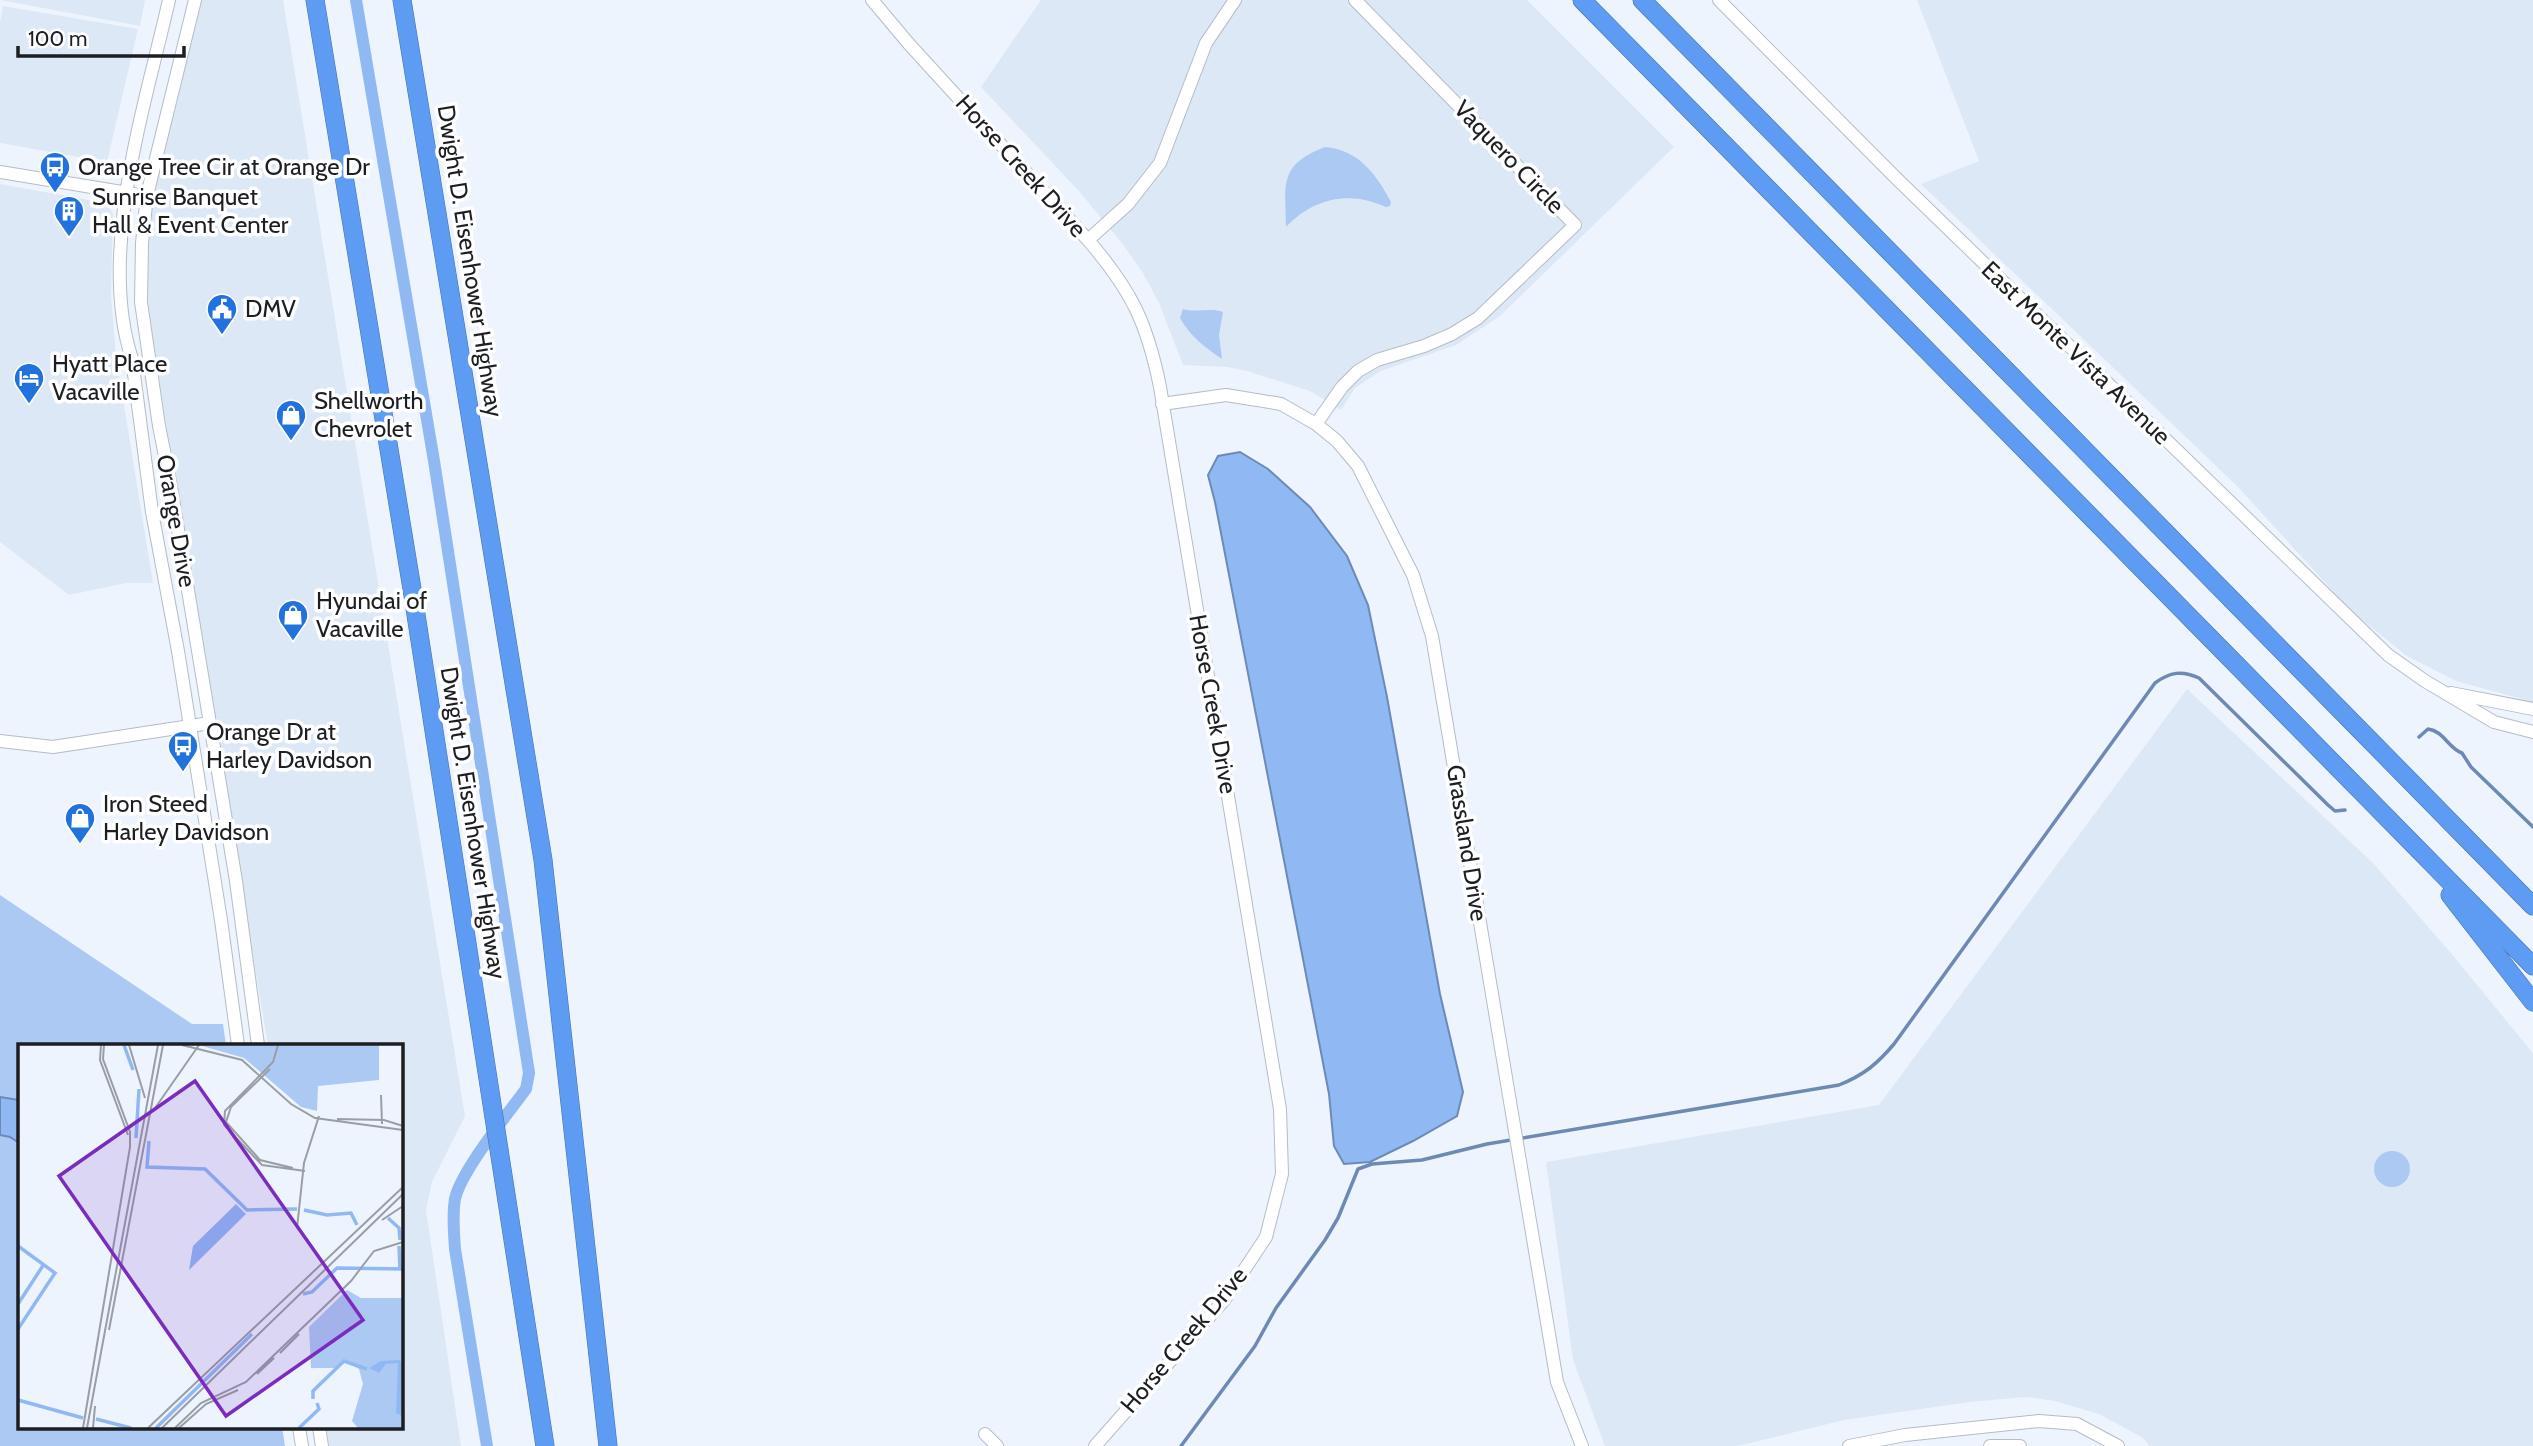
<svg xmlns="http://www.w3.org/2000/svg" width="2533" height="1446" viewBox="0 0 2533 1446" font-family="Cabin,sans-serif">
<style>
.built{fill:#dde8f7}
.green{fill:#acc9f4}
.water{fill:#90b9f4;stroke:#6d8ab5;stroke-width:2}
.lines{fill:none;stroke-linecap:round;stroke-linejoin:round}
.stream{stroke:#6d8ab5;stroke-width:3.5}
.canal{stroke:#90b9f4;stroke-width:12}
.minor-casing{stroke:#b5bcc4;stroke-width:14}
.highway-casing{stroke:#476fa9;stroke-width:19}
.minor{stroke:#fff;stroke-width:12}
.highway{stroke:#5e9bf2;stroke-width:18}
.labels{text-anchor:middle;stroke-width:7;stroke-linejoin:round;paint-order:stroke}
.street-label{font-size:24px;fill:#1c1e22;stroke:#fff}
.poi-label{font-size:24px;fill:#1c1e22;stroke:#fff;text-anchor:start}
.inset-river{fill:none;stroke:#90b9f4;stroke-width:3.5}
.inset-road{fill:none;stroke:#999ea5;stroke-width:2}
.view{fill:#7b2cbf;fill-opacity:0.15;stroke:#7b2cbf;stroke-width:3.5}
.inset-edge{fill:none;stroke:#1c1e22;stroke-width:3.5}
</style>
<rect width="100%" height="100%" fill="#edf4fd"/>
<path class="built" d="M0,0H145L140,26Z
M196,0H283L465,1116L432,1182L426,1210L461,1446H329L326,1427H401V1045H268L189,580L149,311L146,244L150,201Z
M1041,0H1527L1674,147L1500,316L1456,345L1381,371L1355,388L1341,410L1310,391L1247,371L1227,367L1183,365L1159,303L1143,273L1122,243L1078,190L981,87Z
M1917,0H2533V702L2456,681L2407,656L2351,611L2238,487L1921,184L1979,161Z
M3,6L138,29L107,162L0,143V22Z
M0,184L100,202L106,204L113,214L111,295L116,356L153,583H126L69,595L0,542Z
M2187,689L2373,863L2450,952L2533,1053V1446H2150L2143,1438L2099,1414L2055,1401L2026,1397L1970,1402L1844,1420L1738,1446H1605L1573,1360L1546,1162L1879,1105Z"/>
<path class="green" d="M1325,147C1359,150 1376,174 1391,202L1390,206L1386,207C1350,190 1313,198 1286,227C1285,183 1279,165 1325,147Z
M1183,309C1196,313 1211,307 1223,312L1219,335L1222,359C1204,347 1190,336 1180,318Z
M0,895L192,1024H223L226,1045H19V1427H282L285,1446H0Z
M2374 1169a18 18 0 1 1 36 0a18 18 0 1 1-36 0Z"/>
<path class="water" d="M1240,452L1268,469L1310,507L1347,556L1368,605L1387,697L1440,994L1463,1092L1457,1116L1413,1141L1370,1162L1344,1164L1334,1146L1329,1094L1215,502L1208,475L1218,456Z
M0,1097L19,1100V1143L10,1137L0,1135Z"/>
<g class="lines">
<path class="stream" d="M2419,737L2428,729C2444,731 2448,748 2462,753L2471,767L2533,827
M1181,1446L1255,1346L1276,1308L1325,1240L1338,1218L1358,1169L1372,1164L1422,1160L1487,1144L1839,1085C1864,1075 1877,1064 1894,1044L2155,683C2170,672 2182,670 2199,678L2328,805L2335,811L2345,810"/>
<path class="canal" d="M356,0L434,461L529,1073L526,1089C507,1115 461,1171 455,1199C452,1215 454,1232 455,1249L487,1446"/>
<g class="minor-casing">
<path id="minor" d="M169,0C145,106 97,253 132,359L152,512L178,651L221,920L238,1045
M195,0L147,195L142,243L141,302L159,426L170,481L236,881L258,1045
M872,0L909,44L1088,240C1131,290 1147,322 1160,387L1280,1109L1282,1174L1266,1237L1225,1299L1095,1446
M1719,0L1896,178L2388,655L2425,681L2494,722L2533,732
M0,172L134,194
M1088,240L1128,204L1160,163L1206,43L1235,0
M1162,404L1226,395L1281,404L1316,424L1337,441L1358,466L1413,575L1432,636L1557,1382L1582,1446
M1316,424L1342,387L1358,371L1377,360L1424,346L1452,334L1478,318L1575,225L1355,0
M2451,693L2533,709
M0,741L53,747L210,723
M299,1427L302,1446
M319,1427L322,1446
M985,1434L997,1446
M1849,1446L1905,1435L2039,1421L2077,1424L2118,1446
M1990,1446H2020"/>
</g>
<g class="highway-casing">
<path id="highway" d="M315,0L412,589L545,1446
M402,0L543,860L608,1446
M1582,0L2533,966
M1642,0L2533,906
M2450,895L2533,1002"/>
</g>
<use href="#minor" class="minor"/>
<use href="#highway" class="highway"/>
</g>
<defs>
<g id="bus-pin" transform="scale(1.575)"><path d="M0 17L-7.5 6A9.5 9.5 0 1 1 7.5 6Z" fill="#2172dd" stroke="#fff"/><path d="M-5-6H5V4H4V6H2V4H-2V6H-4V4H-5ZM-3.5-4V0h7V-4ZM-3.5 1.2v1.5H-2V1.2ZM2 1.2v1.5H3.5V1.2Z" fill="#fff"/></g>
<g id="building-pin" transform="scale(1.575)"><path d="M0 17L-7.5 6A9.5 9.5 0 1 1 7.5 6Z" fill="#2172dd" stroke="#fff"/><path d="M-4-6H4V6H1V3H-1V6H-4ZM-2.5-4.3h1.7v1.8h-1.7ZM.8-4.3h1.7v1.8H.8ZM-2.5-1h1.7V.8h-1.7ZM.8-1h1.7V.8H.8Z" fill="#fff"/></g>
<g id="civic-pin" transform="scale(1.575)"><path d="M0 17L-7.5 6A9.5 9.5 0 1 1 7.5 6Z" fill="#2172dd" stroke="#fff"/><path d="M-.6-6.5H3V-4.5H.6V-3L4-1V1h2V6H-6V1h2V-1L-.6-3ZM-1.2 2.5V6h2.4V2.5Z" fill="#fff"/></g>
<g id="hotel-pin" transform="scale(1.575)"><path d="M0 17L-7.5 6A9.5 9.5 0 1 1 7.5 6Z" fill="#2172dd" stroke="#fff"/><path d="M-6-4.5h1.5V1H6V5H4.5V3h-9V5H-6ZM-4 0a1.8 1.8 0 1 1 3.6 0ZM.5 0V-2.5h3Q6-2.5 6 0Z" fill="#fff"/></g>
<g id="shop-pin" transform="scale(1.575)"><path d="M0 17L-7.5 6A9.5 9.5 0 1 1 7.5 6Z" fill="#2172dd" stroke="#fff"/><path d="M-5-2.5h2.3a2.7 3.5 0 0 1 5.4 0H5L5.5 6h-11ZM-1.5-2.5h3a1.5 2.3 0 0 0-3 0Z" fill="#fff"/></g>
</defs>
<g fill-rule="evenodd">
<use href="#bus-pin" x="55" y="167"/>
<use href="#building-pin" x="69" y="211"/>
<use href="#civic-pin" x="222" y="309"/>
<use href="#hotel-pin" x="29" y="378"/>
<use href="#shop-pin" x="291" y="415"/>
<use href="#shop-pin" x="293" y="615"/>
<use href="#bus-pin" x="183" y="746"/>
<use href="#shop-pin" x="80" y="818"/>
</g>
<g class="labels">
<g class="street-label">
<text transform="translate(1509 157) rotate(46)" y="8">Vaquero Circle</text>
<text transform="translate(1021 166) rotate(48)" y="8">Horse Creek Drive</text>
<text transform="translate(470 261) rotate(81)" y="8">Dwight D. Eisenhower Highway</text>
<text transform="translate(2076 353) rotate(44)" y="8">East Monte Vista Avenue</text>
<text transform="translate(176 521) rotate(80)" y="8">Orange Drive</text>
<text transform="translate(1213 704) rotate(80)" y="8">Horse Creek Drive</text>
<text transform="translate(473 823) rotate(81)" y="8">Dwight D. Eisenhower Highway</text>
<text transform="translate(1467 843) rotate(81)" y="8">Grassland Drive</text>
<text transform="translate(1184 1340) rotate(-50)" y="8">Horse Creek Drive</text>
</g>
<g class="poi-label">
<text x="78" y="175">Orange Tree Cir at Orange Dr</text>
<text x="92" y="205">Sunrise Banquet<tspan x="92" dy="28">Hall &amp; Event Center</tspan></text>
<text x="245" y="317">DMV</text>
<text x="52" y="372">Hyatt Place<tspan x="52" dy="28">Vacaville</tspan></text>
<text x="314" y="409">Shellworth<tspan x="314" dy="28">Chevrolet</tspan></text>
<text x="316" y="609">Hyundai of<tspan x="316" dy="28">Vacaville</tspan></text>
<text x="206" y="740">Orange Dr at<tspan x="206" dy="28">Harley Davidson</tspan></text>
<text x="103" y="812">Iron Steed<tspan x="103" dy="28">Harley Davidson</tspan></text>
</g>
</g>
<g transform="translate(18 1044)">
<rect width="385" height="385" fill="#edf4fd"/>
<path d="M181,1H361V36L300,42L299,67L283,63L226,14ZM329,246L343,254H385V384H340L334,377L345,340L341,325L326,317L318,324H293L291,283Z" fill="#acc9f4"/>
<path d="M218,160L228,170L171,226L175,202ZM382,316L385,322L384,372L378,369L380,319L368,320L361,329L351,324L363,317Z" fill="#90b9f4"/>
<path class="inset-river" d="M106,1L115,26M118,94L121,45M131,97L129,123L187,125L229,166L279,165M286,166L309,171L333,169L339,181M370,174L381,184L382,196M0,202L37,229L0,285M381,202L382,225M285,250L294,248L319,224L385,225M0,260L26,220M295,355V347L326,317L349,325M0,356L65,374M78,375L113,384M138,384L234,290M281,384L301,365L299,359"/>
<path class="inset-road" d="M83,1L82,16L110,91M111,1L127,54M164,1L224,16L273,60L297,74L385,86M260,1L255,18L207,67L206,81L244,121L287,127M252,25L213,63L208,78L242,116L275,124M363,51L364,80M135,67L181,1M319,75L366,76L385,82M364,176L385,162M279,184L286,119L301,72M91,286L145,1M262,309L281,290M239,330L256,314M65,384L112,103V88L85,15L86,1M69,384L140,1M75,384L77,362M130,384L385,143M144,384L385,150M157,384L183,359L228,338L333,237L356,207L385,198M161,384L188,360L220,346"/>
<path class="view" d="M177,37L345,276L208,372L41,132Z"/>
<rect width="385" height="385" class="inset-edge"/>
</g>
<path d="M18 46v10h166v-10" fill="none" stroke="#1c1e22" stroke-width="3.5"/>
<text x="28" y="46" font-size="21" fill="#1c1e22" stroke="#ffffff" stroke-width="5" paint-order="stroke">100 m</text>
</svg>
